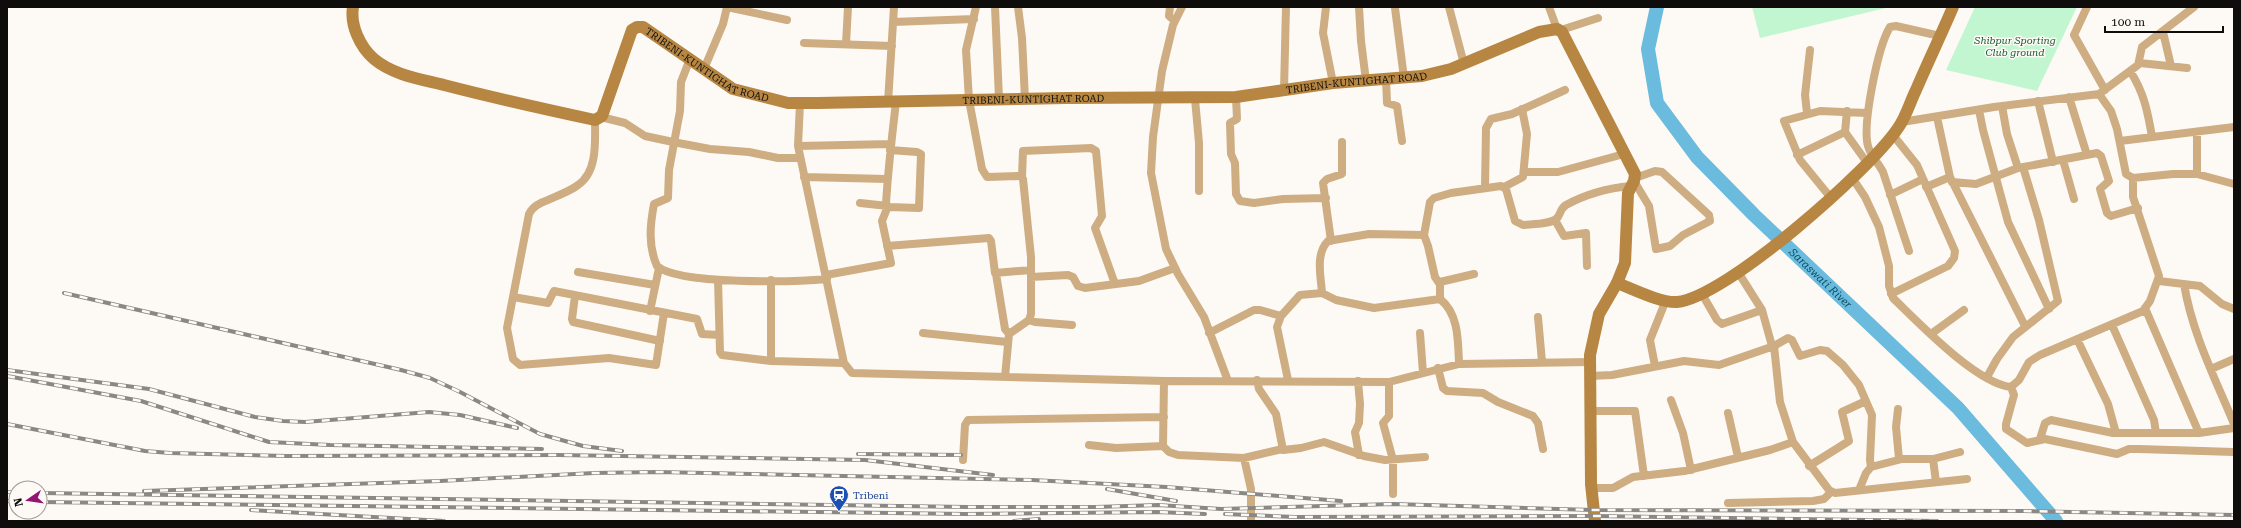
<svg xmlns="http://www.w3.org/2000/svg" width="2241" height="528" viewBox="0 0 2241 528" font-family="'Roboto Serif',serif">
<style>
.green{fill:#c2f6d0}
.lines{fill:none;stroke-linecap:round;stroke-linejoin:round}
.river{stroke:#6abbdd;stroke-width:14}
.street{stroke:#cead82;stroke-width:8}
.secondary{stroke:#b78642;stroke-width:12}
.rail-casing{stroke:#8a8884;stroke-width:4}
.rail{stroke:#fdfaf5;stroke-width:2.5;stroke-dasharray:8;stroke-linecap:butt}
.labels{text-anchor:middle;stroke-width:3;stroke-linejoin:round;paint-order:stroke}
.park-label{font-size:10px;font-style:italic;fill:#145c32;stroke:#fdfaf5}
.street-label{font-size:10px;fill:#0e0d0b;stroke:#fdfaf5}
.transit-label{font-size:10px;fill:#164399;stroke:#fdfaf5;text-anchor:start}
.water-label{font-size:11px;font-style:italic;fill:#084f66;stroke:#fdfaf5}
</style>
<rect width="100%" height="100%" fill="#fdfaf5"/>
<path class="green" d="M1752,7H1890L1760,38Z
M1975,7H2077L2037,91L1946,70Z"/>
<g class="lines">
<path class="river" id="s1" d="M1657,7L1648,49L1657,103L1697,157L1754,215L1958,408L2056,521"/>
<path class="street" d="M727,7L787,20
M976,7L966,50L969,100L982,169L987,177L1020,176L1023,179L1031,257V314L1029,320L1009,334L1005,377
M995,7L999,99
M1018,7L1022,38L1025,99
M1170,7L1169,16L1175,21
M1182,7L1173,25L1162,71L1153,137L1151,173L1166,249L1178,274L1204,317L1228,381
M1326,7L1323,33L1333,83
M1359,7L1361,41L1366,81
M1449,7L1464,64
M1549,7L1557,29
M2087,7L2074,35L2105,90
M1395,8L1404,78
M893,22L974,19
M1561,30L1598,18
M2163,32L2171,66
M804,43L892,46
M846,44L848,7
M690,59L681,82L680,111L669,170L668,198L654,204C650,225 648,246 657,266C678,285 796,282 827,279
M2140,63L2187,68
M704,69L723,24L727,7
M2130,71C2144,92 2148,113 2152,137
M1386,79L1387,103L1397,106L1402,141
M1284,90L1286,7
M2099,94L2138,65L2142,47L2194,7
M1236,97L1237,119L1230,123L1231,154L1235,163L1236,194L1240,201L1254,203L1283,199L1326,198
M2069,97L2087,155
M1195,99L1199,143V191
M2038,101L2053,162
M888,102L894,7
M800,103L798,146L844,363L852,373L1164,381L1389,382L1459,364L1590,362
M2002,106L2007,134L2018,168
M1979,110L1983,130L2008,222L2049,309
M1847,111L1845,132L1868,164
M1807,113L1805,95L1810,50
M601,117L625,123L645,136L673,142L710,149L749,152L778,158H800
M1937,117L1950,177L2025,326
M595,120C595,140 598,172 578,185C569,192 558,195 548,200C540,203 533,206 529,214L507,328L513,359L520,365L609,358L656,365L664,313
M1902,122L1994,107L2099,94L2111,111L2117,129L2126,174L2133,178L2173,174H2197L2234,184
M2197,132V174
M2120,141L2234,127
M798,146L891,144
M890,150L917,152L921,154L919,208L889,207L886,204C888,169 892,136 896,102
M1797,155L1845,132
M2063,160L2074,199
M1524,172H1558L1624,154
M804,177L887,179
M1022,177L1023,151L1091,148L1096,151L1102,216L1095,228L1115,284
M1853,179L1865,197L1879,227L1889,266V286L1893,298C1919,323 1976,383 2011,387L2019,380L2029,362L2040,355L2143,311L2150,301L2159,276L2133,197V178
M1634,181L1649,206L1656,249L1670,246L1683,235L1710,221L1709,215L1662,172L1655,171L1635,178
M1952,182L1976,184L2018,168L2097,153L2101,156L2109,181L2100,189L2107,213L2111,216L2138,208
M1485,187L1486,128L1491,119L1512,114L1565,90
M1504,187L1523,177L1527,134L1522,109
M1926,187L1950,177
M1890,195L1923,179
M1831,198L1800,160L1784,121L1820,111L1867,113
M1555,220L1564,236L1586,233L1587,266
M1331,241L1323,183L1327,179L1342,174V142
M887,246L989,238L991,241L995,273L1031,270
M1909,251L1883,172C1878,162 1871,157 1868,146C1862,125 1878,46 1890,27L1896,26L1940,36
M578,272L655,285
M1738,272L1762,310L1772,346
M996,274L1005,329L1009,334
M826,275L891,263L882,221L888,206L860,203
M1031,277L1068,275L1073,277L1078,286L1085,288L1139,281L1175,268
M718,280L720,352L722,355L771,361L844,363
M2159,281L2200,286L2222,304L2234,309
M1439,283L1435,277L1428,246L1424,235L1430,202L1434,198L1451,193L1501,186L1506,189L1515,221L1523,225C1531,224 1552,225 1558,217C1561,212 1561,208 1566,205C1586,194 1609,188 1631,186
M2184,284C2192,333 2215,378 2234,424
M1322,293C1321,277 1315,254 1328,241L1369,234L1424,235
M1702,294L1717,320L1722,324L1762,310
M1891,294L1948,266L1954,258L1955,251L1917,165L1893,135
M575,296L572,319L573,322L660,341
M513,297L548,303L554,291L697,319L702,334L719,335
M1440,299V282L1474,274
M2145,308L2199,433
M650,311L659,268
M1538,317L1542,362
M1029,320L1035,322L1072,325
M2112,325L2154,420L2156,433
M923,333L1007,342
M1209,333L1254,310H1260L1281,316
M1420,333L1423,373
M1931,334L1964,310
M2077,339L2108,404L2116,433
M1774,346L1788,338L1792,340L1800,356L1820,350L1827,351L1843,365L1859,385L1872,415L1870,460L1871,467
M771,361V280
M1655,366L1650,340L1666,300
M1438,368L1443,388L1447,391L1483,393L1498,402L1533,416L1538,423L1543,449
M2211,369L2234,359
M1590,376L1612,375L1684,361L1719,365L1774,346L1780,402L1793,442L1829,490L1835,493L1967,479
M1987,377L1997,359L2013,337L2058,301L2039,220L2023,167
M1257,380L1259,389L1276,414L1283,450L1301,448L1324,442L1364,456L1385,460L1425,457
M1288,380L1277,327L1281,316L1300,295L1322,293L1336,300L1374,308L1440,299C1459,314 1458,341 1459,364
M1358,381L1360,404L1359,423L1355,432L1359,455
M1389,382V416L1383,423L1393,460V494
M2011,387L2014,395L2006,424V429L2027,443L2045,439L2117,454L2129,449H2139L2234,452
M1671,400L1683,433L1691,470
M1898,409L1896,427L1899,459
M1591,411H1635L1644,476
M1728,413L1738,457
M2040,439L2045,423L2051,420L2113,433H2199L2234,428
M1089,445L1116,448L1163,446L1164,381
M1163,446L1169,452L1178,455L1244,458L1282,449
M1244,458L1251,489V521
M1933,459L1936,482
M963,460L965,425L968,420L1164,417
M1809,466L1849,441L1842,412L1866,401
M1591,488H1613L1633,477L1684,471L1770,450L1793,442
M1859,490L1866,473L1871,467L1902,459H1933L1960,452
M1728,503L1813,501L1824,499L1831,492"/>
<g class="secondary">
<path id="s2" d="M353,7C350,25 360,47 374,59C393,75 420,79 444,85C494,98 544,109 595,120L602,116L632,30L637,27H643L733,89L788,103H818L1066,98L1236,97L1333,83L1422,76L1451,69L1539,32L1557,29L1562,32L1635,174L1634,181L1628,193L1625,263L1617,283"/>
<path d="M1595,521L1591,484L1590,355L1599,314L1617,283C1633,289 1660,303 1677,302C1725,298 1870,170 1898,128C1906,117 1910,102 1916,90C1928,62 1941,35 1953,7"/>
</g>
<g class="rail-casing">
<path id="rail" d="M64,293L401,370L430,378L460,392L540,434L583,446L622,451
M7,370L149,389L255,417L283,421L305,422L429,412L460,415L517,428
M7,376L141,401L269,442L330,445L542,449
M7,424L145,451L170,453L287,456L557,455L865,460L993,475
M858,454L961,455
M1107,489L1176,501
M144,491L440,481L594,473L658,472L1032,480L1166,487L1341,501
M7,492H16
M40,493L967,507H1096L1158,505L1221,509L1393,504L1593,510L2024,511L2234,515
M7,501L16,502
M40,502L965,514L1157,512L1205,514
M251,510L444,521
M1225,514L1295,517L1594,516L1937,521
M1014,521L1039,519"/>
</g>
<use href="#rail" class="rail"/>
</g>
<defs>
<g id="station-pin" transform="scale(1)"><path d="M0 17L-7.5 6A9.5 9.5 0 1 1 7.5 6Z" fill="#1a4fb4" stroke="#fdfaf5"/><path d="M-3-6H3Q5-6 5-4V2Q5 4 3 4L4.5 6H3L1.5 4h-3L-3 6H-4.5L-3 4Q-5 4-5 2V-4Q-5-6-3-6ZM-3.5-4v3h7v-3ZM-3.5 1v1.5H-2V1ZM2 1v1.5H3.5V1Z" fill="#fff"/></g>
</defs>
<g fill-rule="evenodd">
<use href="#station-pin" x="839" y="495"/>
</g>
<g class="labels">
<g class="park-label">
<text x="2015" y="44">Shibpur Sporting<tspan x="2015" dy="12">Club ground</tspan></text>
</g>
<g class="street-label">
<text dy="4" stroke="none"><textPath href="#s2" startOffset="475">TRIBENI-KUNTIGHAT ROAD</textPath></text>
<text dy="4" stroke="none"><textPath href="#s2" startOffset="1135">TRIBENI-KUNTIGHAT ROAD</textPath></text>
<text dy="4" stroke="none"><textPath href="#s2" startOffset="811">TRIBENI-KUNTIGHAT ROAD</textPath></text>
</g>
<g class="transit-label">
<text x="853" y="499">Tribeni</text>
</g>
<g class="water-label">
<text dy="4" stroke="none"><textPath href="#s1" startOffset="338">Saraswati River</textPath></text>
</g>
</g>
<rect width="2241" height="528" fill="none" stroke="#0e0d0b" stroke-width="16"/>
<g transform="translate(28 500) rotate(257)"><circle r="19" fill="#fdfaf5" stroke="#9d9b97"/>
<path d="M0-3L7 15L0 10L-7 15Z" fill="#931571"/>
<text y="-6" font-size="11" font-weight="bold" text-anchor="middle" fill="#0e0d0b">N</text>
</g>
<path d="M2105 26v6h118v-6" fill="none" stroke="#0e0d0b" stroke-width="2"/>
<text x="2111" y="26" font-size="12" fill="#0e0d0b" stroke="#fdfaf5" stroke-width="3" paint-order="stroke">100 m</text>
</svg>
